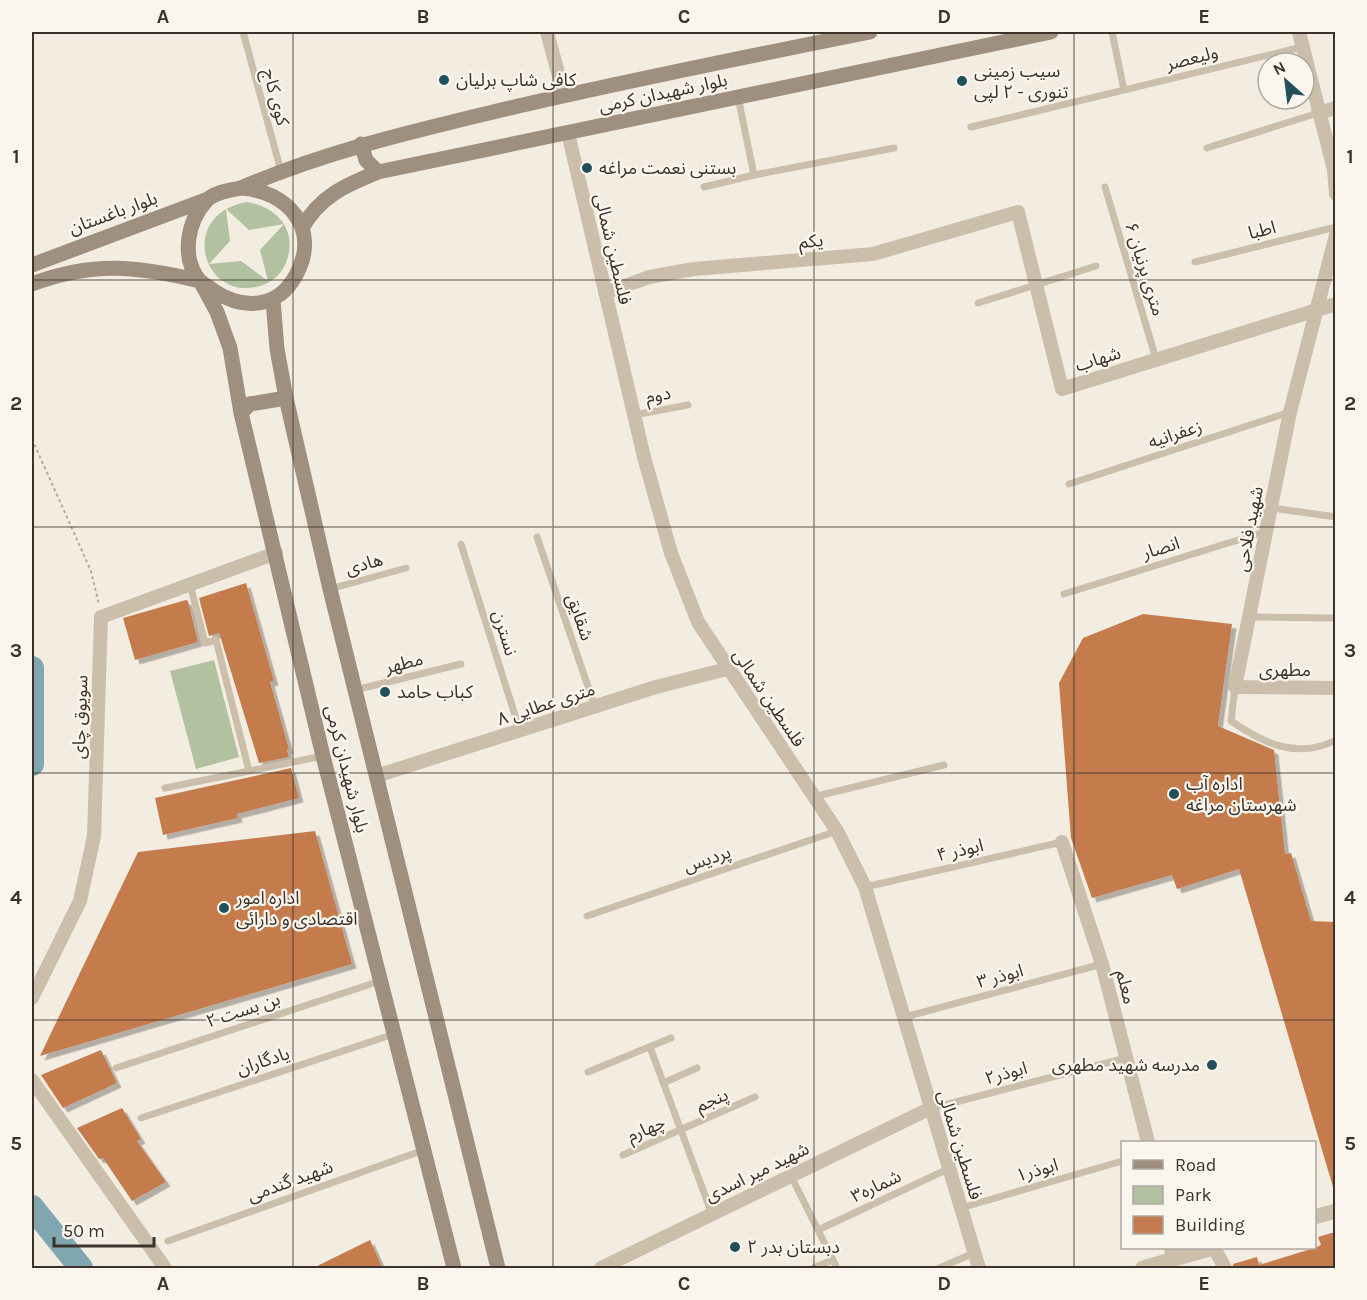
<svg xmlns="http://www.w3.org/2000/svg" width="1367" height="1300" viewBox="0 0 1367 1300" font-family="Karla,'Noto Sans Arabic',sans-serif">
<style>
.green{fill:#b2c2a1;fill-rule:evenodd}
.lines{fill:none;stroke-linecap:round;stroke-linejoin:round}
.river{stroke:#80a7b0;stroke-width:24}
.building{fill:#c47b4e;filter:url(#shadow)}
.path{stroke:#b7a997;stroke-width:2;stroke-dasharray:3 3;stroke-linecap:butt}
.service{stroke:#cbbfac;stroke-width:7}
.minor{stroke:#cbbfac;stroke-width:14}
.tertiary{stroke:#cbbfac;stroke-width:15}
.secondary{stroke:#9f8f7e;stroke-width:15}
.grid{fill:none;stroke:#3a322b;stroke-width:1.5;stroke-opacity:0.55}
.poi-dot{fill:#214f5b;stroke:#faf6ee;stroke-width:2}
.labels{text-anchor:middle;stroke-width:4.5;stroke-linejoin:round;paint-order:stroke}
.street-label{font-size:18px;fill:#3a322b;stroke:#faf6ee}
.poi-label{font-size:18px;fill:#3a322b;stroke:#faf6ee;text-anchor:start}
.neatline{fill:none;stroke:#3a322b;stroke-width:2}
.grid-label{font-size:20px;text-anchor:middle;font-weight:bold;fill:#3a322b}
</style>
<defs>
<filter id="shadow"><feDropShadow dx="4.5" dy="4.5" stdDeviation="0" flood-color="#0004"/></filter>
</defs>
<rect width="100%" height="100%" fill="#f3ede1"/>
<path class="green" d="M247,202C277,207 297,229 287,260C284,271 274,281 263,285C203,306 176,214 247,202ZM226,209L249,230L284,224L260,250L268,281L241,261L209,264L230,241Z
M214,660L239,757L196,769L170,671Z"/>
<g class="lines">
<path class="river" d="M32,668V764
M32,1207L81,1268"/>
</g>
<path class="building" d="M246,583L274,681L270,682L289,749L287,750L289,757L259,763L221,639L219,633L209,636L199,598Z
M186,600L188,601L198,642L135,660L123,618Z
M1143,614L1232,624L1218,726L1274,750L1285,854L1291,853L1311,921L1335,922V1187H1333L1239,869L1177,889L1172,875L1092,898L1071,838L1059,683L1083,638Z
M291,768L299,798L237,814L238,818L163,835L155,798Z
M315,831L352,964L40,1056L138,852Z
M101,1050L117,1083L63,1108L41,1075Z
M122,1108L141,1139L137,1141L166,1182L132,1201L103,1158L99,1159L77,1128Z
M1335,1232V1269H1234L1233,1264L1257,1257L1259,1265L1314,1248L1321,1245L1318,1237Z
M370,1240L383,1269H311Z"/>
<g class="lines">
<path class="path" d="M32,439L91,571L99,605"/>
<path class="service" d="M243,32L281,171
M1112,32L1124,90
M738,97L754,175L894,148
M971,127L1302,47
M1207,148L1318,113
M704,187L754,175
M1105,187L1156,359
M1195,262L1336,227
M978,303L1096,266
M634,415L688,405
M1069,484L1290,412
M1272,508L1336,517
M537,537L595,707
M461,544L520,731
M190,584L205,643L216,640L249,771
M330,589L406,568
M1064,594L1267,531
M1250,617L1336,618
M1235,687L1231,721C1263,743 1297,760 1336,740
M355,690L461,664
M165,788L323,756
M813,797L944,765
M865,887L1062,842
M587,916L837,831
M905,1017L1102,964
M650,1047L712,1214
M116,1068L380,981
M588,1072L671,1038
M663,1083L697,1068
M929,1109L1126,1058
M141,1118L394,1034
M623,1155L755,1097
M791,1176L837,1268
M961,1208L1122,1161
M818,1230L948,1169
M168,1241L424,1150
M813,1268L833,1260
M939,1268L974,1253"/>
<path class="minor" d="M547,32L564,95
M1299,32L1334,170L1336,194
M1318,113L1336,108
M568,133L644,457L671,553L698,622L837,831L865,887L979,1268
M1336,235L1290,412L1235,687L1336,688
M605,293L649,277L694,269L873,254L1018,212L1062,389L1336,304
M376,776L656,687L727,669
M1062,842L1102,964L1148,1142
M32,998L80,901L94,836L101,617L276,553
M32,1080L165,1268
M1171,1248L1173,1259
M1214,1248L1225,1268
M601,1268L929,1109"/>
<path class="tertiary" d="M1314,1217L1336,1211
M1143,1268L1213,1248"/>
<path class="secondary" d="M361,144L366,160L378,172
M241,188C324,152 410,132 497,111C621,82 745,57 870,32
M241,188C288,191 321,229 296,275C278,309 243,310 214,291C209,287 203,284 199,280C181,257 187,221 207,200C215,192 230,190 241,188Z
M302,228C320,196 346,185 378,172L1051,32
M32,265L208,199
M32,284C93,261 138,266 200,281L217,312L230,348L241,413L323,756L454,1268
M273,300L277,349L286,398L330,589L498,1268
M241,413L250,404L286,398"/>
</g>
<path class="grid" d="M293,32V1268M553,32V1268M814,32V1268M1074,32V1268M32,280H1336M32,527H1336M32,773H1336M32,1020H1336"/>
<g class="poi-dot">
<circle cx="444" cy="80" r="6"/>
<circle cx="962" cy="81" r="6"/>
<circle cx="587" cy="168" r="6"/>
<circle cx="385" cy="692" r="6"/>
<circle cx="1174" cy="794" r="6"/>
<circle cx="224" cy="908" r="6"/>
<circle cx="1212" cy="1065" r="6"/>
<circle cx="735" cy="1247" r="6"/>
</g>
<g class="labels">
<g class="street-label">
<text transform="translate(1192 58) rotate(-14)" y="6">ولیعصر</text>
<text transform="translate(663 93) rotate(-12)" y="6">بلوار شهیدان کرمی</text>
<text transform="translate(276 97) rotate(75)" y="6">کوی کاج</text>
<text transform="translate(113 213) rotate(-20)" y="6">بلوار باغستان</text>
<text transform="translate(1262 230) rotate(-14)" y="6">اطبا</text>
<text transform="translate(811 241) rotate(-5)" y="6">یکم</text>
<text transform="translate(613 249) rotate(77)" y="6">فلسطین شمالی</text>
<text transform="translate(1145 269) rotate(73)" y="6">۶ متری پرنیان</text>
<text transform="translate(1098 359) rotate(-17)" y="6">شهاب</text>
<text transform="translate(658 395) rotate(-11)" y="6">دوم</text>
<text transform="translate(1175 434) rotate(-18)" y="6">زعفرانیه</text>
<text transform="translate(1249 529) rotate(-79)" y="6">شهید فلاحی</text>
<text transform="translate(1161 548) rotate(-17)" y="6">انصار</text>
<text transform="translate(364 564) rotate(-16)" y="6">هادی</text>
<text transform="translate(580 617) rotate(71)" y="6">شقایق</text>
<text transform="translate(505 633) rotate(73)" y="6">نسترن</text>
<text transform="translate(404 663) rotate(-14)" y="6">مطهر</text>
<text x="1285" y="676">مطهری</text>
<text transform="translate(769 698) rotate(56)" y="6">فلسطین شمالی</text>
<text transform="translate(546 704) rotate(-18)" y="6">۸ متری عطایی</text>
<text transform="translate(80 717) rotate(-88)" y="6">سویوق چای</text>
<text transform="translate(347 769) rotate(76)" y="6">بلوار شهیدان کرمی</text>
<text transform="translate(960 850) rotate(-13)" y="6">ابوذر ۴</text>
<text transform="translate(707 859) rotate(-19)" y="6">پردیس</text>
<text transform="translate(1000 976) rotate(-15)" y="6">ابوذر ۳</text>
<text transform="translate(1126 987) rotate(76)" y="6">معلم</text>
<text transform="translate(243 1010) rotate(-18)" y="6">بن بست ۲</text>
<text transform="translate(263 1061) rotate(-18)" y="6">یادگاران</text>
<text transform="translate(1006 1073) rotate(-15)" y="6">ابوذر۲</text>
<text transform="translate(712 1100) rotate(-24)" y="6">پنجم</text>
<text transform="translate(646 1129) rotate(-23)" y="6">چهارم</text>
<text transform="translate(960 1145) rotate(73)" y="6">فلسطین شمالی</text>
<text transform="translate(1037 1170) rotate(-16)" y="6">ابوذر۱</text>
<text transform="translate(757 1172) rotate(-26)" y="6">شهید میر اسدی</text>
<text transform="translate(290 1181) rotate(-20)" y="6">شهید گندمی</text>
<text transform="translate(876 1186) rotate(-25)" y="6">شماره۳</text>
</g>
<g class="poi-label">
<text x="974" y="77">سیب زمینی<tspan x="974" dy="21">تنوری - ۲ لپی</tspan></text>
<text x="456" y="86">کافی شاپ برلیان</text>
<text x="599" y="174">بستنی نعمت مراغه</text>
<text x="397" y="698">کباب حامد</text>
<text x="1186" y="790">اداره آب<tspan x="1186" dy="21">شهرستان مراغه</tspan></text>
<text x="236" y="904">اداره امور<tspan x="236" dy="21">اقتصادی و دارائی</tspan></text>
<text x="1200" y="1071" text-anchor="end">مدرسه شهید مطهری</text>
<text x="747" y="1253">دبستان بدر ۲</text>
</g>
</g>
<rect width="1367" height="1300" fill="none" stroke="#faf6ee" stroke-width="66"/>
<rect x="1121" y="1141" width="195" height="108" fill="#faf6ee" stroke="#ada8a0" stroke-width="1.5"/>
<rect x="1133" y="1160" width="30" height="9" fill="#9f8f7e" stroke="#ada8a0" stroke-width="1.5"/>
<text x="1175" y="1171" font-size="18" fill="#3a322b">Road</text>
<rect x="1133" y="1186" width="30" height="18" fill="#b2c2a1" stroke="#ada8a0" stroke-width="1.5"/>
<text x="1175" y="1201" font-size="18" fill="#3a322b">Park</text>
<rect x="1133" y="1216" width="30" height="18" fill="#c47b4e" stroke="#ada8a0" stroke-width="1.5"/>
<text x="1175" y="1231" font-size="18" fill="#3a322b">Building</text>
<g transform="translate(1286 81) rotate(332)"><circle r="28" fill="#faf6ee" stroke="#ada8a0" stroke-width="1.5"/>
<path d="M0-4.5L10 22L0 15L-10 22Z" fill="#214f5b"/>
<text y="-9" font-size="16" font-weight="bold" text-anchor="middle" fill="#3a322b">N</text>
</g>
<path d="M54 1237v9h100v-9" fill="none" stroke="#3a322b" stroke-width="3"/>
<text x="63" y="1237" font-size="18" fill="#3a322b" stroke="#faf6ee" stroke-width="4.5" paint-order="stroke">50 m</text>
<rect x="33" y="33" width="1301" height="1234" class="neatline"/>
<g class="grid-label">
<text x="163" y="23">A</text>
<text x="423" y="23">B</text>
<text x="684" y="23">C</text>
<text x="944" y="23">D</text>
<text x="1204" y="23">E</text>
<text x="16" y="163">1</text>
<text x="1350" y="163">1</text>
<text x="16" y="410">2</text>
<text x="1350" y="410">2</text>
<text x="16" y="657">3</text>
<text x="1350" y="657">3</text>
<text x="16" y="904">4</text>
<text x="1350" y="904">4</text>
<text x="16" y="1150">5</text>
<text x="1350" y="1150">5</text>
<text x="163" y="1290">A</text>
<text x="423" y="1290">B</text>
<text x="684" y="1290">C</text>
<text x="944" y="1290">D</text>
<text x="1204" y="1290">E</text>
</g>
</svg>
